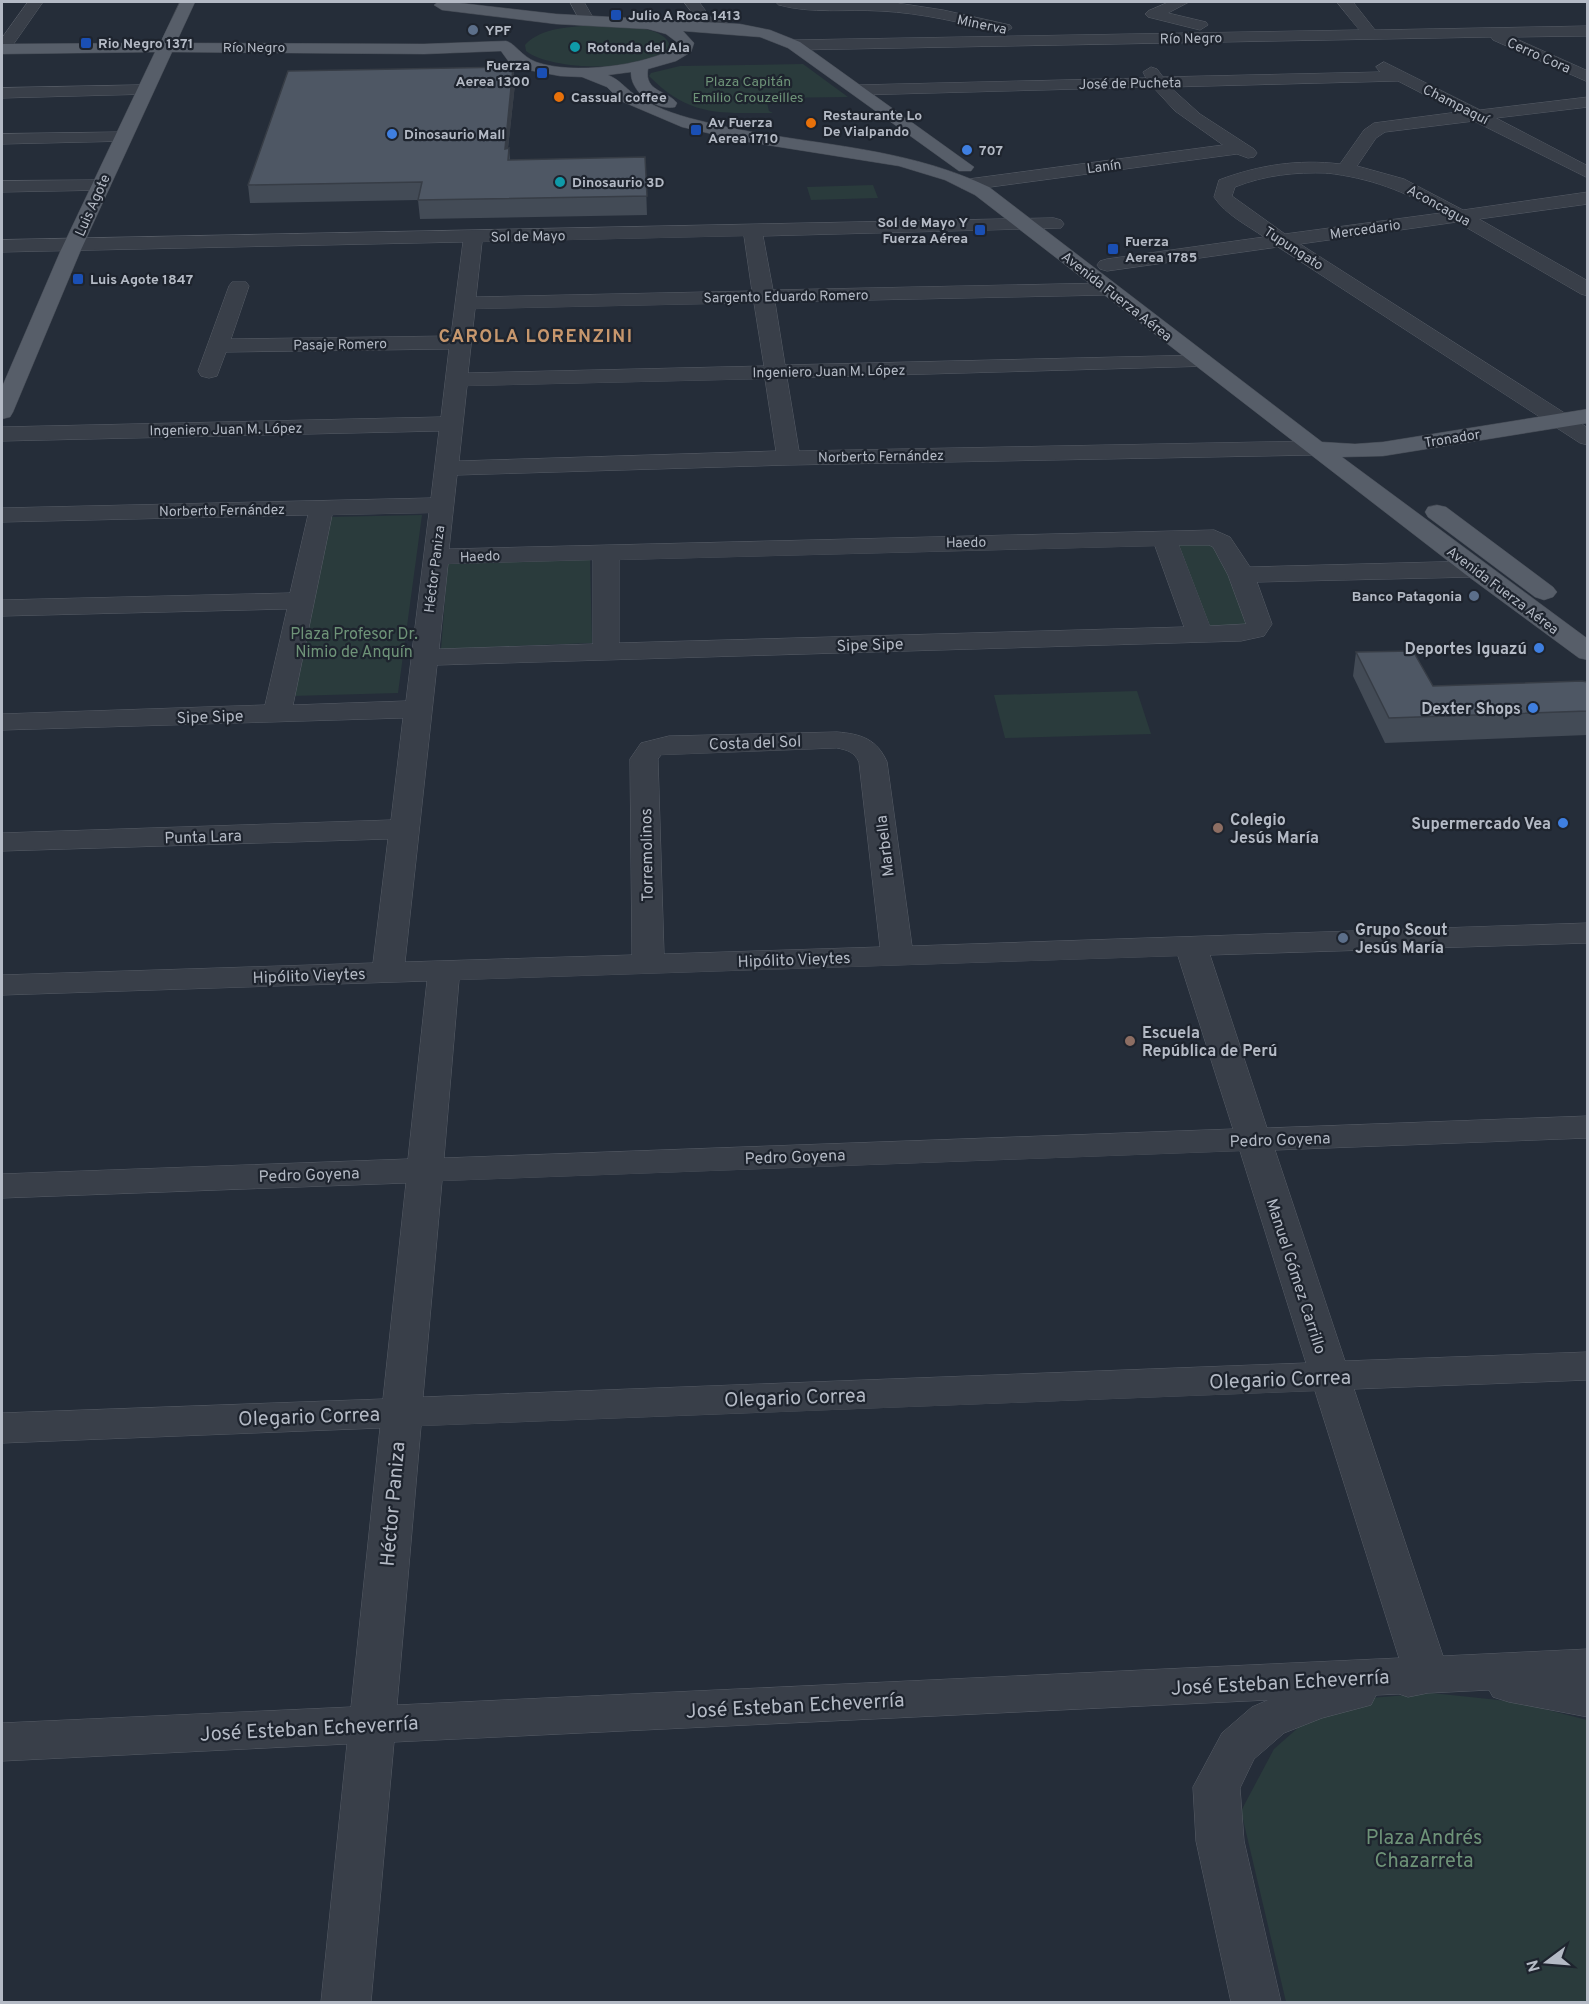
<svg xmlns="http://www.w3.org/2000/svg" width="1589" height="2004" viewBox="0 0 1589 2004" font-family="Overpass,sans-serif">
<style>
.green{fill:#2a3b3c}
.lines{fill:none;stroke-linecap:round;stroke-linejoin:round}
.minor-casing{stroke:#575d67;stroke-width:1}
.major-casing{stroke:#424852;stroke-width:1}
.minor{fill:#393f49;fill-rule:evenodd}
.major{fill:#575e69;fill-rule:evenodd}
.wall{fill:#434b56}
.shaded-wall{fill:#373d46}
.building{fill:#4e5764;stroke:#373d46;stroke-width:1.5}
.transit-dot{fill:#1a4fb4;stroke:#1e242e;stroke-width:2}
.service-dot{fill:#5c6f8a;stroke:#1e242e;stroke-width:2}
.culture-dot{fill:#0f9aa8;stroke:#1e242e;stroke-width:2}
.food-dot{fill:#e8710a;stroke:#1e242e;stroke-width:2}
.shop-dot{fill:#3f7fe0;stroke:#1e242e;stroke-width:2}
.education-dot{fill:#8d6e63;stroke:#1e242e;stroke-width:2}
.labels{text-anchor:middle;stroke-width:4.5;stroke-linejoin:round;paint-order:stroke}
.far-poi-label{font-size:14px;font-weight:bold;fill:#b4bac5;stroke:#1e242e;text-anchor:start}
.far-street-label{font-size:14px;fill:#b4bac5;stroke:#1e242e}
.far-park-label{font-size:14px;fill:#6e9378;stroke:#1e242e}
.park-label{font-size:16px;fill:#6e9378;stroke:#1e242e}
.street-label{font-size:16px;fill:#b4bac5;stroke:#1e242e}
.poi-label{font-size:16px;font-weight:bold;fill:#b4bac5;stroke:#1e242e;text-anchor:end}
.far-district-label{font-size:18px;font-weight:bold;letter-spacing:1.5px;fill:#c7976d;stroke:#1e242e}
.near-street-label{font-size:20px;fill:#b4bac5;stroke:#1e242e}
.near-park-label{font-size:20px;fill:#6e9378;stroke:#1e242e}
</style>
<rect width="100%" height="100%" fill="#252d39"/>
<path class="green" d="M594,25C613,26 665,24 670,46C651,74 550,71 526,51L525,45C541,27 572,27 594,25Z
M803,64L848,97L770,98L767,103L769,111L773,113C720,113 689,117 649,76L651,73L680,66Z
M873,185L878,198L811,200L807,187Z
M422,515L398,693L292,696L328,517Z
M1199,541L1219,549L1253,622L1244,628L1205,631L1171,542Z
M590,557L592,643L441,649L448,562Z
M1137,691L1151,734L1005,738L994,695Z
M1432,1693L1517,1702L1587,1720V2002H1286L1241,1811L1274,1749L1308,1719L1370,1698Z"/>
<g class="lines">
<g class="minor-casing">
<path id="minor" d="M28,2H43L8,52L2,54V38Z
M570,2H584L595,21L592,24H582Z
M684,2H699L711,18L733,25L735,28L727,33L701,24Z
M776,2L897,3L943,10L1010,25L1012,28L1004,33C963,23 922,13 881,11C846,9 812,14 779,5Z
M1169,2H1189L1168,13L1206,22L1208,25L1200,30L1148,17L1145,14L1148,11Z
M1337,2H1353L1375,30L1588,26V36L1512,37L1588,71V82L1493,40L1491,37L794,50L786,45L794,40L1359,30Z
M1384,62L1480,110L1588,97V107L1496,118L1588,166V178L1474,121L1385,132L1376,138L1357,166L1404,179L1463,210L1588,192V204L1479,219L1588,281V296L1581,294L1457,222L1300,244L1588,428V445L1580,443L1278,247L1107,271L1100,269L1097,265L1100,261L1107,259L1264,237C1247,225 1226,215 1214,197L1219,180C1259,165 1298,159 1340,164L1364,130L1374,123L1458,112L1398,81L1170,87L1200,114L1254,149L1257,153L1254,157L1248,158L1237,154L968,190L961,188L959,184L961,180L1223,145L1175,111L1153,87L858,95L850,90L858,85L1146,78L1143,72L1151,67L1157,69L1163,77L1380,72L1376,67ZM1327,173C1370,178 1405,191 1441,213L1285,234L1232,196L1235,187C1265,175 1295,172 1327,173Z
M144,85L152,90L150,94L2,98V88Z
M123,132L129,133L132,137L129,141L2,144V134Z
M101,180L108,182L110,186L108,190L2,192V181Z
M1054,218L1061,220L1064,224L1061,228L763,236L773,290L1107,283L1114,285L1117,289L1114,293L1107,295L775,302L785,365L1202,355L1210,356L1213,361L1210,366L787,378L799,451L1315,441L1323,443L1327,448L1323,453L1315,455L789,465L457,475L449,549L1214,530L1230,537L1250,567L1474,561L1483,564L1487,569L1483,574L1474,577L1257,582L1272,624L1264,636L1241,641L437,665L405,962L632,955L630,759L641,743L669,736L837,732C861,734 877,739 887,762L912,946L1588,923V943L1210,955L1267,1128L1588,1116V1138L1275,1150L1345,1361L1588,1352V1380L1354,1389L1443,1656L1588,1649V1717L1509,1702L1493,1697L1489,1690L1428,1693L1408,1697L1399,1694L1376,1695L1371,1705L1322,1718L1284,1733L1254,1759L1240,1788L1244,1841L1281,2002H1231L1196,1841L1193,1787L1222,1733L1252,1707L1268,1700L394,1742L371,2002H321L347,1744L2,1761V1723L351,1707L380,1428L2,1443V1413L383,1399L406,1183L2,1198V1174L408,1159L427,981L2,995V975L373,963L388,839L2,851V833L391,820L403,718L2,730V714L265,705L287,609L2,616V600L290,593L308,515L2,522V508L431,498L439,431L2,441V427L441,417L449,349L226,352L217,376L209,378L201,376L198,371L229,286L232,282H246L249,286L231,339L451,336L463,242L2,252V240ZM744,236L752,291L476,297L482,242ZM754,303L764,366L468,373L475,309ZM765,379L776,451L459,461L467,386ZM429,513L406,701L293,705L332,515ZM1179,545H1209L1213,547L1228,575L1246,624L1210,626ZM1155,546L1184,627L619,643V560ZM593,560V644L439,649L448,564ZM837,748C848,750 854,752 859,762L880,947L664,954L658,759L661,755ZM1178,956L1233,1129L444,1158L459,980ZM1240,1151L1306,1363L423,1397L442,1181ZM1315,1391L1399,1658L397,1705L421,1426Z"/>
</g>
<g class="major-casing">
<path id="major" d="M180,2H195L176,43L424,44L506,41C515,43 521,56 536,62C573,75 644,66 677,47L678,43L666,34L648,29L556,24L442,10L434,5L438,2H451L556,14L740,24L770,30L800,42L974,167L971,171H959L788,48L760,37L683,31L694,43L691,52L676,61L648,69C644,92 667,90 677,103L675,107C656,111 630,92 631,72L608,75C620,80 624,87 634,94C651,106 676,115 697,120C795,146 895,142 989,187L1322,442L1355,444L1383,442L1588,409V423L1383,456L1342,457L1588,639V660L1579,658L1465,574L975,195L945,180L899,166L742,141L682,127L621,101L607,87L582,77L560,76L528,70L509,62L501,51L424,54L172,52L80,252L13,412L10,417L2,419V387L60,252L155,52L2,54V44L160,43Z
M1437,505L1446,507L1553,587L1557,592L1553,597L1544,600L1535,597L1428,517L1425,512L1428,507Z"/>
</g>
<use href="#minor" class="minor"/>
<use href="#major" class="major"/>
</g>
<path class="wall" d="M513,67L515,84L508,148H509L510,160L645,157L647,215L420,219L418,200L250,203L248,185Z
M1356,652L1433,686L1587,682V735L1385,743L1353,676Z"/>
<path class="shaded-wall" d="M513,67L515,84L506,166L505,149Z"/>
<path class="building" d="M513,67L505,149L509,148L508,160L645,157L647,196L418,200L422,182L248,185L288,71Z
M1413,651L1433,686L1582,681L1587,682V711L1389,718L1356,652Z"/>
<g class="transit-dot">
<rect x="610" y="9" width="12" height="12" rx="3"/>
<rect x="80" y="37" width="12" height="12" rx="3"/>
<rect x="536" y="67" width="12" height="12" rx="3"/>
<rect x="690" y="124" width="12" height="12" rx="3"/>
<rect x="974" y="224" width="12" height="12" rx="3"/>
<rect x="1107" y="243" width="12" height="12" rx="3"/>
<rect x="72" y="273" width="12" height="12" rx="3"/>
</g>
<g class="service-dot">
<circle cx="473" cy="30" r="6"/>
<circle cx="1474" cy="596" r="6"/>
<circle cx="1343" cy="938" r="6"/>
</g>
<g class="culture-dot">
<circle cx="575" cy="47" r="6"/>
<circle cx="560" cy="182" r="6"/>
</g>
<g class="food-dot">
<circle cx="559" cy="97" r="6"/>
<circle cx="811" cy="123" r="6"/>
</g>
<g class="shop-dot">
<circle cx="392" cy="134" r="6"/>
<circle cx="967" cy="150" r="6"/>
<circle cx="1539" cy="648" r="6"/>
<circle cx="1533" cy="708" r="6"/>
<circle cx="1563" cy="823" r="6"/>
</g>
<g class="education-dot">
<circle cx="1218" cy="828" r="6"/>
<circle cx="1130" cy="1041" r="6"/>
</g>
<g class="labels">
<g class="far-poi-label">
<text x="628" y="20">Julio A Roca 1413</text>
<text x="485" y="35">YPF</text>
<text x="98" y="48">Rio Negro 1371</text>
<text x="587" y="52">Rotonda del Ala</text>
<text x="530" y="70" text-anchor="end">Fuerza<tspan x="530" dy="16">Aerea 1300</tspan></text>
<text x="571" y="102">Cassual coffee</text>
<text x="823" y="120">Restaurante Lo<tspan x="823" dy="16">De Vialpando</tspan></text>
<text x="708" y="127">Av Fuerza<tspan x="708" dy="16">Aerea 1710</tspan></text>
<text x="404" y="139">Dinosaurio Mall</text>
<text x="979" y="155">707</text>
<text x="572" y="187">Dinosaurio 3D</text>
<text x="968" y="227" text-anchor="end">Sol de Mayo Y<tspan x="968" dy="16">Fuerza Aérea</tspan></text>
<text x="1125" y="246">Fuerza<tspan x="1125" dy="16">Aerea 1785</tspan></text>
<text x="90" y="284">Luis Agote 1847</text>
<text x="1462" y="601" text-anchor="end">Banco Patagonia</text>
</g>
<g class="far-street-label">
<text transform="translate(982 24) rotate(12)" y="5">Minerva</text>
<text transform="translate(1191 38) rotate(-1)" y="5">Río Negro</text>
<text x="254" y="52">Río Negro</text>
<text transform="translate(1539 55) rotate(24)" y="5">Cerro Cora</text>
<text transform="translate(1130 83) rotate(-1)" y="5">José de Pucheta</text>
<text transform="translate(1456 104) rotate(27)" y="5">Champaquí</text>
<text transform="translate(1104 166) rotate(-8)" y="5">Lanín</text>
<text transform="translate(92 205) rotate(-66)" y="5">Luis Agote</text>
<text transform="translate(1439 205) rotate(29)" y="5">Aconcagua</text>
<text transform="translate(1365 229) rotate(-8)" y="5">Mercedario</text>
<text transform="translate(528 236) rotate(-1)" y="5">Sol de Mayo</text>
<text transform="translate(1294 248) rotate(33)" y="5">Tupungato</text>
<text transform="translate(786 296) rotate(-1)" y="5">Sargento Eduardo Romero</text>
<text transform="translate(1117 296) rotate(38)" y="5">Avenida Fuerza Aérea</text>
<text transform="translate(340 344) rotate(-1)" y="5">Pasaje Romero</text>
<text transform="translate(829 371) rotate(-1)" y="5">Ingeniero Juan M. López</text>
<text transform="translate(226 429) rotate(-1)" y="5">Ingeniero Juan M. López</text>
<text transform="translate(1452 438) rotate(-9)" y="5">Tronador</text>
<text transform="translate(881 456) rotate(-1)" y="5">Norberto Fernández</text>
<text transform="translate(222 510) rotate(-1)" y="5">Norberto Fernández</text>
<text transform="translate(966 542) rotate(-1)" y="5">Haedo</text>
<text transform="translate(480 556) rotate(-2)" y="5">Haedo</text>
<text transform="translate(434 569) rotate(-83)" y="5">Héctor Paniza</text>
<text transform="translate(1503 590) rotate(37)" y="5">Avenida Fuerza Aérea</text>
</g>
<g class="far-park-label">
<text x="748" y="86">Plaza Capitán<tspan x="748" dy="16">Emilio Crouzeilles</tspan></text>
</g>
<g class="park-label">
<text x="354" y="639">Plaza Profesor Dr.<tspan x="354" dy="18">Nimio de Anquín</tspan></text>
</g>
<g class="street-label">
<text transform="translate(870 644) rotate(-2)" y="6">Sipe Sipe</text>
<text transform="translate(210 716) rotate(-2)" y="6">Sipe Sipe</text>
<text transform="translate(755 742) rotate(-2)" y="6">Costa del Sol</text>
<text transform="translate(203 836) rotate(-2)" y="6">Punta Lara</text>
<text transform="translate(884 846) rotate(-97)" y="6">Marbella</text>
<text transform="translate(646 855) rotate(-91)" y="6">Torremolinos</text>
<text transform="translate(794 959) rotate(-2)" y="6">Hipólito Vieytes</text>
<text transform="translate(309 975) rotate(-2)" y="6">Hipólito Vieytes</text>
<text transform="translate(1280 1139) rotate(-2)" y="6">Pedro Goyena</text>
<text transform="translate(795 1156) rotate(-2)" y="6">Pedro Goyena</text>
<text transform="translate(309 1174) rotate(-2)" y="6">Pedro Goyena</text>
<text transform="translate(1297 1276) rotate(72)" y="6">Manuel Gómez Carrillo</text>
</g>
<g class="poi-label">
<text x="1527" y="654">Deportes Iguazú</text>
<text x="1521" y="714">Dexter Shops</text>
<text x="1230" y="825" text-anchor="start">Colegio<tspan x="1230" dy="18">Jesús María</tspan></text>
<text x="1551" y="829">Supermercado Vea</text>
<text x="1355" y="935" text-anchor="start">Grupo Scout<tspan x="1355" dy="18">Jesús María</tspan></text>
<text x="1142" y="1038" text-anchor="start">Escuela<tspan x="1142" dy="18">República de Perú</tspan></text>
</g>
<g class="far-district-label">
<text x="536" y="342">CAROLA LORENZINI</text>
</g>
<g class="near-street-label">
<text transform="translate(1280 1379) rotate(-2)" y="7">Olegario Correa</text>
<text transform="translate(795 1397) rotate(-2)" y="7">Olegario Correa</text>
<text transform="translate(309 1416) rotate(-2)" y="7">Olegario Correa</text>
<text transform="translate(392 1504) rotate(-85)" y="7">Héctor Paniza</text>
<text transform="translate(1280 1682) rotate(-3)" y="7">José Esteban Echeverría</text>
<text transform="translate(795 1705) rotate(-3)" y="7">José Esteban Echeverría</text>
<text transform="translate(309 1728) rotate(-3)" y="7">José Esteban Echeverría</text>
</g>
<g class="near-park-label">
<text x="1424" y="1844">Plaza Andrés<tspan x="1424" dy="23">Chazarreta</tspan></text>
</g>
</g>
<rect width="1589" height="2004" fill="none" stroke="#b4bac5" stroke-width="6"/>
<g transform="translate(1547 1962) rotate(254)" stroke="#1e242e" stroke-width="4.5" paint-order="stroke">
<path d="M0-4.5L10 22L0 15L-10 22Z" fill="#b4bac5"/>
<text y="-9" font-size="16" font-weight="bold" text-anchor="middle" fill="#b4bac5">N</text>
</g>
</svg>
